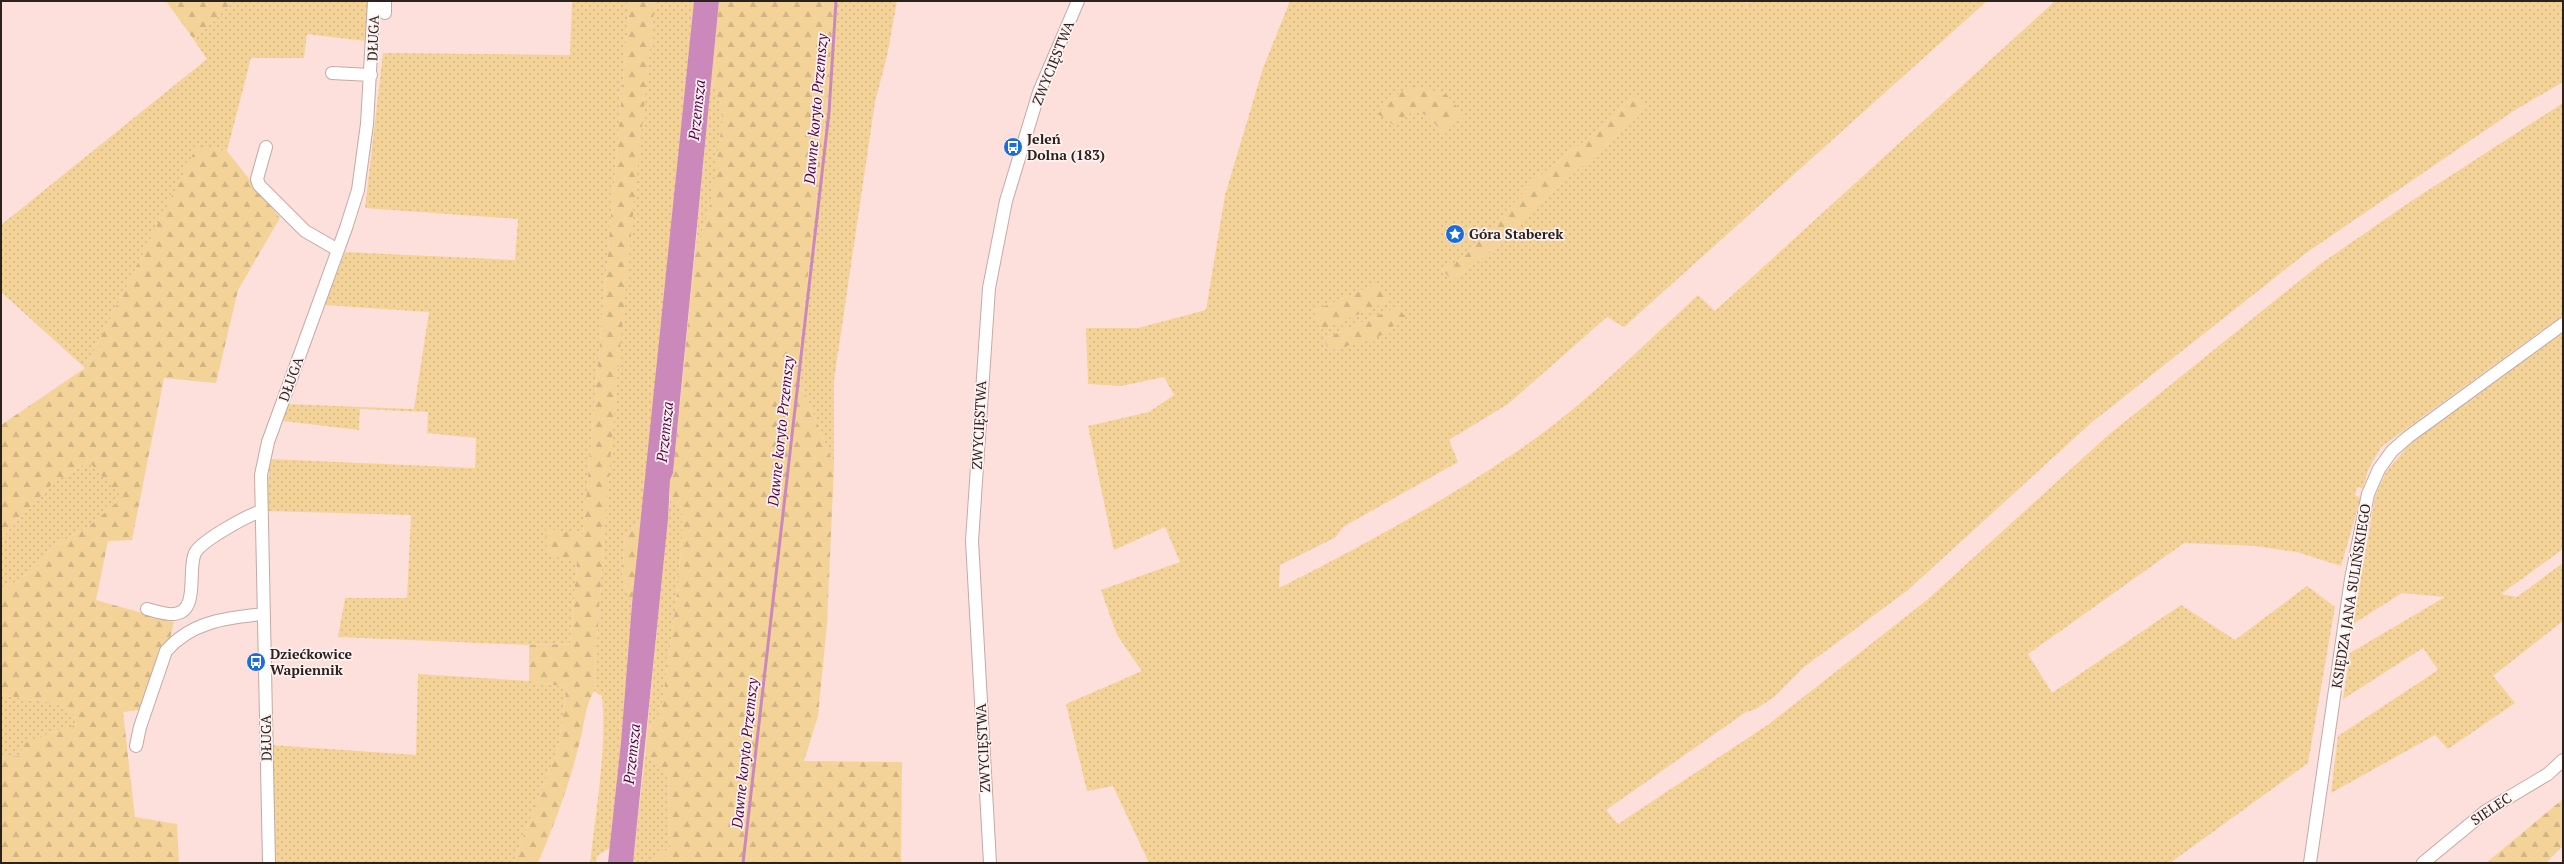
<svg xmlns="http://www.w3.org/2000/svg" width="2564" height="864" viewBox="0 0 2564 864" font-family="'PT Serif',serif">
<style>
.grass{fill:url(#grass-dots);fill-rule:evenodd}
.forest{fill:url(#forest-firs)}
.water{fill:#ca89ba}
.lines{fill:none;stroke-linecap:round;stroke-linejoin:round}
.stream{stroke:#ca89ba;stroke-width:3}
.minor-casing{stroke:#c4a9a5;stroke-width:14}
.minor{stroke:#fff;stroke-width:12}
.labels{text-anchor:middle;stroke-width:3.5;stroke-linejoin:round;paint-order:stroke}
.street-label{font-size:14px;fill:#2b211f;stroke:#fef2f0}
.poi-label{font-size:14px;font-weight:bold;fill:#2b211f;stroke:#fef2f0;text-anchor:start}
.water-label{font-size:15px;font-style:italic;fill:#530247;stroke:#fef2f0}
</style>
<defs>
<pattern id="grass-dots" width="8" height="8" patternUnits="userSpaceOnUse"><rect width="8" height="8" fill="#f4d398"/><path d="M2 2h.1M6 6h.1" fill="none" stroke="#d1b583" stroke-width="1.8" stroke-linecap="round"/></pattern>
<pattern id="forest-firs" width="22" height="20" patternUnits="userSpaceOnUse"><rect width="22" height="20" fill="#f4d398"/><path d="M5 1l3.5 6h-7zM16 11l3.5 6h-7z" fill="#d1b583"/></pattern>
</defs>
<rect width="100%" height="100%" fill="#fde0db"/>
<path class="grass" d="M234,1H368L365,41L307,34L304,58H251L227,151L197,147L85,368L1,292V225L207,59L194,40Z
M572,1H630L583,534L546,530L577,562L570,644L529,645L338,637L345,598H407L411,515L266,511L270,459L475,468L476,438L427,433L428,412L360,409L359,430L283,421L286,404L414,409L429,312L325,305L345,252L515,260L518,219L365,208L383,53L570,55Z
M655,1H694L642,519L625,536L622,578L632,604L621,742L610,848L597,856L596,863H590C596,808 607,751 602,696L594,691C607,460 630,231 655,1Z
M834,1H897L887,56L875,102L834,380V465L797,373L828,95Z
M1290,1H1741L1747,3L1750,1H1987L1624,327L1607,317L1508,404L1449,440L1458,462L1343,527L1336,537L1280,565L1279,588C1359,548 1439,504 1513,454C1580,410 1639,349 1698,295L1715,311L2055,1H2563V82L2515,110L2306,253L2091,423L1908,590L1804,667L1774,697L1756,709L1746,712L1606,810L1618,824L1769,724L1927,600L2106,437L2319,265L2410,202L2563,103V315L2381,447L2368,470L2363,488L2357,487L2355,496L2361,497L2341,566L2297,552L2255,546L2184,543L2028,654L2052,693L2181,605L2235,640L2307,586L2335,607L2308,763L2170,863H1149L1113,786L1087,791L1066,704L1142,671L1117,635L1101,590L1180,562L1165,527L1114,550L1088,426L1149,412L1174,395L1164,377L1121,386L1088,384L1086,328H1138L1206,310L1225,195L1263,68ZM1413,86L1443,133L1428,116L1416,111L1402,117ZM1633,97L1644,105L1634,121L1538,204L1493,250L1452,280L1442,270L1464,257L1536,179L1606,124ZM1377,284L1321,330L1315,310ZM1397,307L1329,351L1324,339Z
M711,80L722,107V123L712,202L695,252Z
M2563,331V549L2501,594L2517,597L2563,563V621L2493,676L2515,703L2448,749L2435,735L2331,793L2338,736L2438,670L2423,648L2343,699L2350,653L2445,597L2402,593L2353,624L2375,497L2386,472L2412,441Z
M89,462L123,498L89,526L54,546L36,568L1,591V539L55,481Z
M670,497L682,508V537L676,603L661,712L647,731Z
M418,674L529,681L567,687L558,748L513,863H274L271,745L416,755Z
M1,695L55,703L74,714L76,726L48,733L20,756L1,758Z
M645,756L658,763L668,773L670,848L649,862L633,863Z"/>
<path class="forest" d="M166,1H234L194,40Z
M630,1H655C631,231 607,460 594,691C584,709 585,722 580,741C570,783 555,823 538,863H513L558,748L567,687L529,681V645L570,644L577,562L547,554L546,529L583,534Z
M719,1H834L828,95L797,373L834,465L827,624L818,716L804,761L902,762L901,863H644L649,862L670,848L668,773L658,763L645,756L647,731L661,712L676,603L682,537V508L670,497V480L673,473L695,252L711,204L722,123V107L711,80Z
M1413,86L1447,95L1465,116L1443,133L1428,116L1416,111L1403,117L1395,126L1378,114L1393,96Z
M1633,97L1645,104L1634,121L1538,204L1493,250L1452,280L1442,270L1464,257L1536,179L1606,124Z
M197,146L227,151L280,218L238,290L216,383L164,378L132,540L108,541L96,600L174,622L153,708L123,712L135,817L177,824L179,863H1V758L20,756L23,744L48,733L76,725L74,714L55,703L1,695V591L36,568L54,546L89,526L122,498L89,462L55,481L1,539V425L85,368Z
M1377,284L1390,301L1321,330L1315,310Z
M1397,307L1406,317L1378,337L1329,351L1324,339Z
M642,519L632,604L622,578L625,536Z
M2563,799V846L2546,863H2486Z"/>
<path class="water" d="M694,1H719L679,410L673,473L670,480L668,519L633,863H608L621,742L632,604Z"/>
<g class="lines">
<path class="stream" d="M743,863L829,112L836,1"/>
<g class="minor-casing">
<path id="minor" d="M385,13V1
M332,73L371,75
M266,147L257,179L259,185L305,231L338,250
M147,609C155,611 166,615 174,614C200,612 187,569 195,553C202,540 247,516 261,511
M136,746L140,727L166,651C192,621 227,618 263,614
M269,863L261,475L268,442L346,228L358,190L367,124L374,1
M990,863L972,541L989,288L1006,201L1039,92L1078,1
M2310,863L2351,579L2368,494L2379,469L2392,451L2408,437L2563,324
M2423,863L2486,811L2548,774L2563,760"/>
</g>
<use href="#minor" class="minor"/>
</g>
<defs>
<g id="bus-disc" transform="scale(1)"><circle r="9.5" fill="#1c6dd8" stroke="#fef2f0"/><path d="M-5-6H5V4H4V6H2V4H-2V6H-4V4H-5ZM-3.5-4V0h7V-4ZM-3.5 1.2v1.5H-2V1.2ZM2 1.2v1.5H3.5V1.2Z" fill="#fff"/></g>
<g id="sight-disc" transform="scale(1)"><circle r="9.5" fill="#1c6dd8" stroke="#fef2f0"/><path d="M0-6L1.8-2.2L6-1.7L2.9 1.2L3.7 5.4L0 3.3L-3.7 5.4L-2.9 1.2L-6-1.7L-1.8-2.2Z" fill="#fff"/></g>
</defs>
<g fill-rule="evenodd">
<use href="#bus-disc" x="1013" y="147"/>
<use href="#sight-disc" x="1455" y="234"/>
<use href="#bus-disc" x="256" y="662"/>
</g>
<g class="labels">
<g class="street-label">
<text transform="translate(373 38) rotate(-88)" y="5">DŁUGA</text>
<text transform="translate(1053 63) rotate(-68)" y="5">ZWYCIĘSTWA</text>
<text transform="translate(291 379) rotate(-70)" y="5">DŁUGA</text>
<text transform="translate(979 425) rotate(-87)" y="5">ZWYCIĘSTWA</text>
<text transform="translate(2351 596) rotate(-81)" y="5">KSIĘDZA JANA SULIŃSKIEGO</text>
<text transform="translate(266 738) rotate(-91)" y="5">DŁUGA</text>
<text transform="translate(983 748) rotate(-93)" y="5">ZWYCIĘSTWA</text>
<text transform="translate(2491 809) rotate(-34)" y="5">SIELEC</text>
</g>
<g class="poi-label">
<text x="1027" y="144">Jeleń<tspan x="1027" dy="16">Dolna (183)</tspan></text>
<text x="1469" y="239">Góra Staberek</text>
<text x="270" y="659">Dziećkowice<tspan x="270" dy="16">Wapiennik</tspan></text>
</g>
<g class="water-label">
<text transform="translate(816 109) rotate(-85)" y="5">Dawne koryto Przemszy</text>
<text transform="translate(697 110) rotate(-84)" y="5">Przemsza</text>
<text transform="translate(781 431) rotate(-84)" y="5">Dawne koryto Przemszy</text>
<text transform="translate(665 432) rotate(-84)" y="5">Przemsza</text>
<text transform="translate(745 753) rotate(-84)" y="5">Dawne koryto Przemszy</text>
<text transform="translate(632 754) rotate(-84)" y="5">Przemsza</text>
</g>
</g>
<rect width="2564" height="864" fill="none" stroke="#2b211f" stroke-width="4"/>
</svg>
